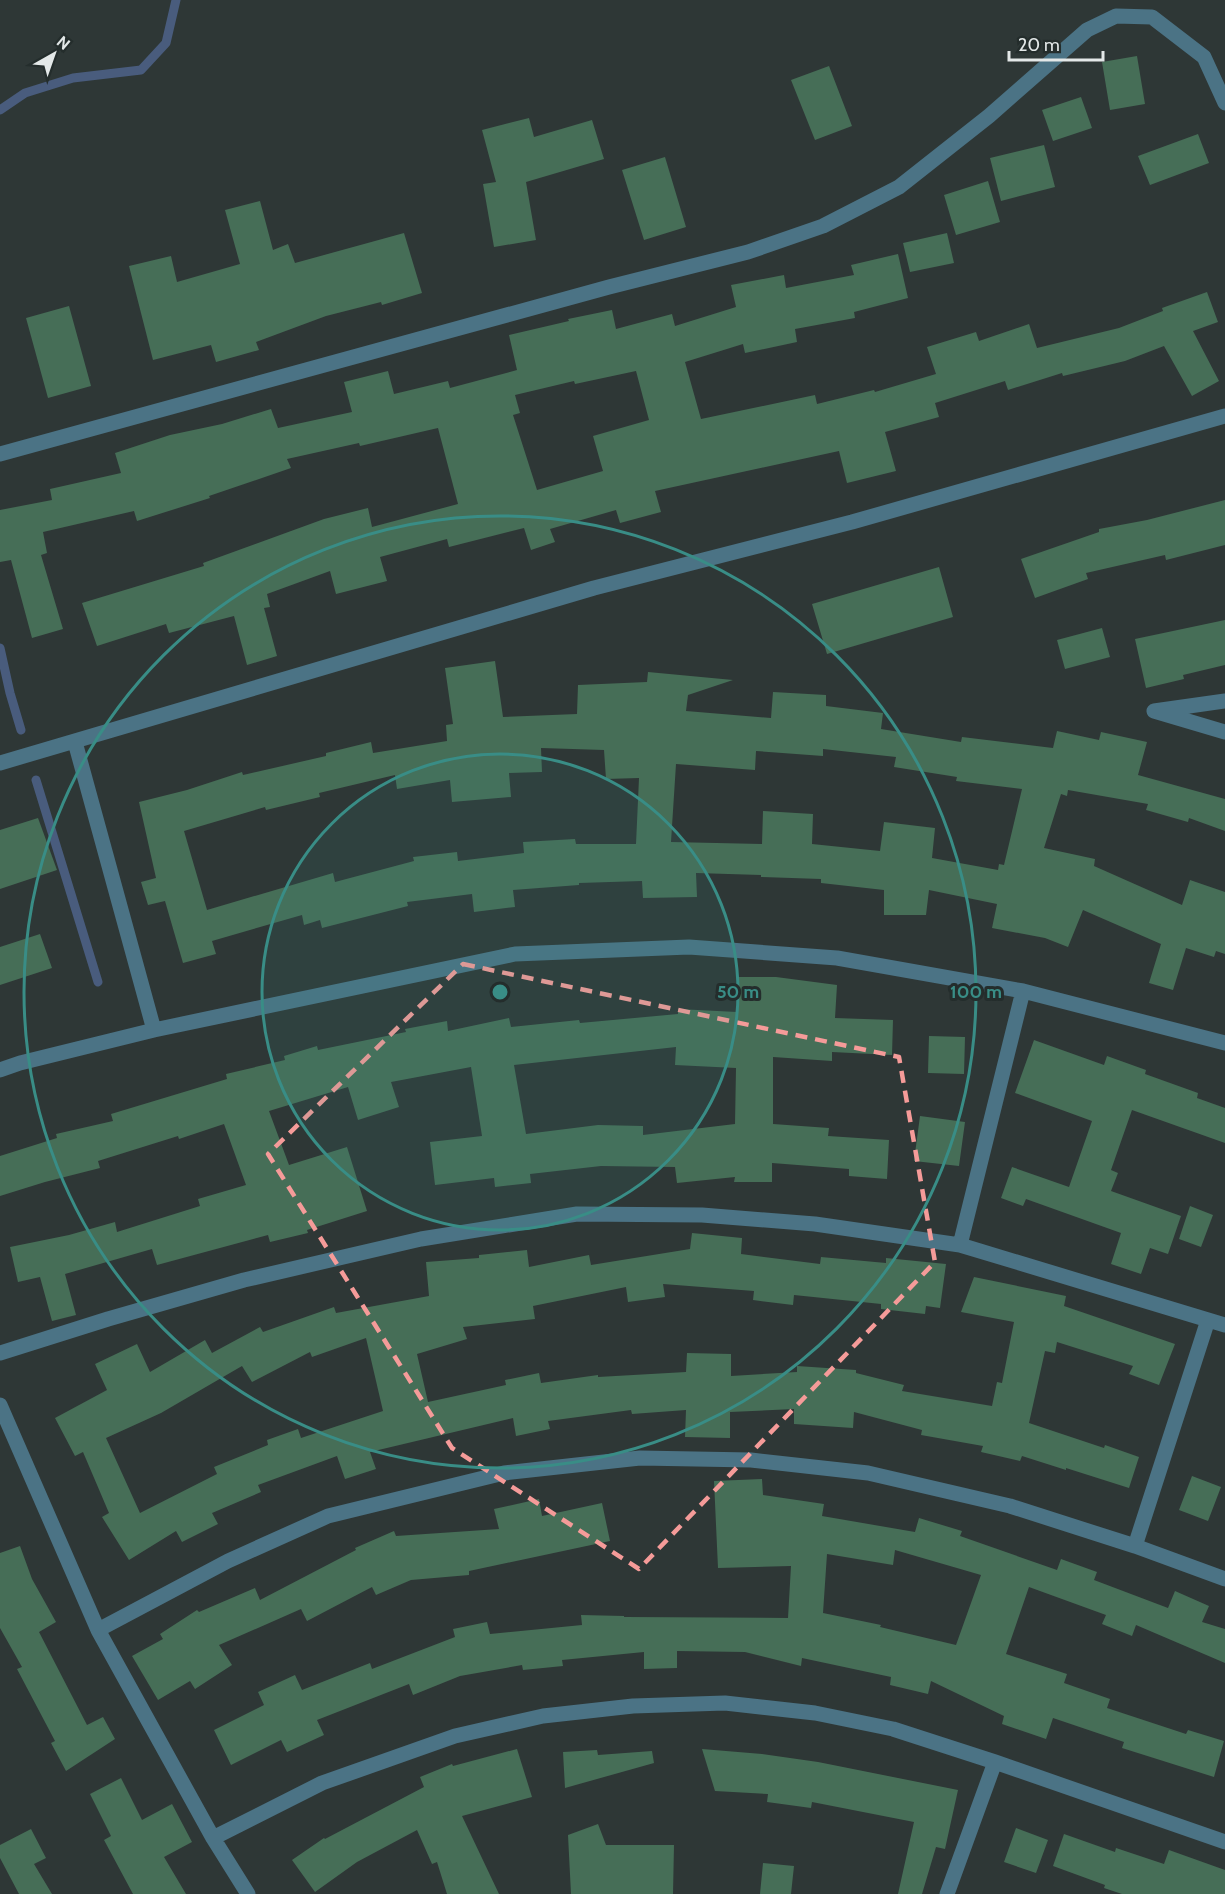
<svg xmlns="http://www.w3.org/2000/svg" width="1225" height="1894" viewBox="0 0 1225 1894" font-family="Cabin,sans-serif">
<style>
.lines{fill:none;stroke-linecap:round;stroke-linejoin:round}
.stream{stroke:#495c7d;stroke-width:9}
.building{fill:#466e57;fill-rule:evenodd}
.minor{stroke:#4b7385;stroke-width:15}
.marked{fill:none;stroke:#f59b99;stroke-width:4.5;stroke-dasharray:12 8;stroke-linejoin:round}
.ring{fill:none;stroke:#398d86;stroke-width:3}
.centre{fill:#398d86;stroke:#242d2c;stroke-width:3}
.ring-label{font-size:18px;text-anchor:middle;font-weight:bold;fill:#398d86;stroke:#242d2c;stroke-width:6;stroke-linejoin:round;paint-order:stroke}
</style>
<rect width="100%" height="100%" fill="#2e3736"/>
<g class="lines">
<path class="stream" d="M0,110L25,93L73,78L141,70L166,43L176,0
M0,648L10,693L21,730
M36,780L98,982"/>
</g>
<path class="building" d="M1137,56L1145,104L1110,110L1102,62Z
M829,66L852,126L815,140L791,80Z
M1081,97L1092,128L1053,141L1042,110Z
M529,118L534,137L592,120L604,159L526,182L536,240L494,247L483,184L496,182L482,130Z
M1198,134L1209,163L1150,185L1138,156Z
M1044,145L1055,187L1001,201L990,158Z
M665,157L686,227L644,240L622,170Z
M988,181L1000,222L956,235L944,195Z
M260,201L273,250L288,244L295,263L404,233L422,293L382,305L381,302L326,316L256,342L259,350L216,362L211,345L153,360L129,266L171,256L177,282L240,264L225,210Z
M947,233L954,263L910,272L903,243Z
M898,254L908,298L854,312L855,318L795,329L797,342L745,353L743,344L685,362L701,419L815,395L817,404L874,390L875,392L936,374L927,347L976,332L979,341L1029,324L1037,348L1119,328L1163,311L1162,308L1207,292L1218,322L1193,331L1219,381L1192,396L1164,346L1125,361L1063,376L1062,373L1008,390L1005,381L935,403L939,417L885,432L896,471L847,483L839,451L655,491L661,512L620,523L616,510L550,529L555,542L531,550L524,528L449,547L447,539L380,557L387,581L336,594L330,571L267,594L270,607L264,608L277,656L247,665L234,616L169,633L166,624L97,646L82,603L204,566L203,563L324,519L368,508L372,527L458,504L438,428L360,446L359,443L287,459L291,468L209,496L210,498L137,521L134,511L43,532L47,553L41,555L63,629L32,638L11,560L0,562V510L52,500L50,489L121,473L115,453L170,435L222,424L271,409L278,428L352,412L344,382L388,371L394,394L448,381L450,388L517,370L509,335L569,321L568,319L612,310L616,329L672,314L675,326L736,307L731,285L784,275L786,288L854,275L851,265ZM636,371L649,420L593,436L603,471L537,490L513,415L520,413L515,395L574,381L575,384Z
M69,306L91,386L48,398L26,318Z
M1225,500V545L1166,560L1165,555L1086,573L1088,579L1035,598L1021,559L1099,532V529L1147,520Z
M939,567L953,617L827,654L812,604Z
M1225,620V665L1183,675L1184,679L1146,688L1135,639Z
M1102,628L1110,657L1065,669L1057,640Z
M495,661L503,717L577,714L578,685L647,682L648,672L733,680L688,695L686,711L771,718L773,692L826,695V706L883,713L881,729L961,742L962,737L1053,748L1057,731L1099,740L1101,732L1147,742L1138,775L1225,799V831L1189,818L1188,822L1146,810L1148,804L1068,790L1067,796L1061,794L1044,848L1095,859L1094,866L1182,905L1190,880L1225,892V954L1216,951L1214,957L1186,948L1173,990L1149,983L1161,944L1083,910L1068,947L1045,938L992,928L997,904L929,890L926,915H884V890L821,883V879L761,877V875L696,873L697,897L643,898L642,881L579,883V885L513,890L515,907L474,912L472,894L407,902L408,906L322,928L320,920L304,925L302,915L212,941L216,954L183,963L165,901L148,905L141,882L156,878L139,802L187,790L242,772L243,775L326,756V753L371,742L373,753L447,741L446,725L453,724L445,668ZM541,748L604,750L606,779L639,778L636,844H576L575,839L523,842L524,853L458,861L457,852L413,857L414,861L335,882L333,873L207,910L184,831L265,807L266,810L320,797L319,793L395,775L397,789L450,780L452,802L511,797L509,773L542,772ZM823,749L896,757L894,767L957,777L956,781L1022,789L1004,865L999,864L998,870L932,858L935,828L884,822L880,851L812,844L813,814L763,811L762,844L671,842L676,764L755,770L756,751L823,756Z
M38,818L57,870L0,889V830Z
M40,934L52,968L0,985V947Z
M737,977H776L837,985L835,1018L893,1020L892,1055L832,1052V1061L773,1057V1124L829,1128L828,1136L889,1140L887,1179L849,1176V1169L772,1163V1182H734L735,1177L677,1183L675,1167L601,1166L530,1174L531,1183L495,1187L494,1178L435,1185L430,1142L482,1136L471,1067L391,1082L399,1107L358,1120L348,1087L269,1111L289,1165L347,1147L367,1211L307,1230L308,1233L270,1242L268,1235L157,1265L152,1249L65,1274L76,1315L52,1321L40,1277L18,1282L10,1247L69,1235L115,1222L117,1232L200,1206L198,1199L246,1185L224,1124L179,1139L178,1136L98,1161L100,1168L45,1182L0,1196V1156L57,1138L56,1134L113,1121L111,1114L227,1079L226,1074L285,1060L284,1056L317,1046L318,1050L406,1032L405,1029L447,1021L448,1031L509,1018L511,1027L579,1020L580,1023L678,1014V1009L737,1012ZM676,1047L675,1065L736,1068L735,1124L643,1135V1126L598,1125L526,1134L514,1065Z
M929,1036L965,1037L964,1074L928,1073Z
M1034,1040L1104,1065L1107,1056L1146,1070L1145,1074L1198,1093L1197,1098L1225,1108V1143L1132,1110L1111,1170L1118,1173L1111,1191L1181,1216L1168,1254L1150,1248L1141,1274L1111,1264L1121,1233L1026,1199L1023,1206L1001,1198L1012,1167L1069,1187L1092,1121L1015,1093Z
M920,1116L965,1122L959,1166L914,1161Z
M1190,1206L1213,1215L1201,1247L1179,1239Z
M692,1233L742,1238L741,1254L820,1264L821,1257L886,1263V1258L946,1264L940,1308L926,1306L925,1314L881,1309V1304L794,1295L793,1305L753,1300L754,1291L663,1284L665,1297L628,1302L626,1287L533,1306L535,1319L463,1327L467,1339L417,1354L428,1402L506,1385L505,1380L539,1373L541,1383L598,1375V1377L686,1372L687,1353L731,1354V1376L797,1372V1366L856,1370V1373L904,1385L902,1391L992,1406L997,1382L1002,1383L1014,1322L961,1312L974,1277L1066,1296L1064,1306L1175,1344L1159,1385L1129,1374L1133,1366L1057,1342L1055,1353L1045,1351L1029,1423L1104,1448L1105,1445L1139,1457L1129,1488L1066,1468V1470L1022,1456L1020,1461L981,1452L983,1446L921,1435L922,1430L854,1412L853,1428L794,1424V1409L730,1412V1438L685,1437L686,1410L632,1414L631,1410L548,1421L550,1429L516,1436L513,1418L370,1452L376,1469L345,1479L337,1456L258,1485L261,1492L212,1513L218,1524L182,1542L176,1531L129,1560L102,1517L109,1513L83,1452L75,1456L55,1418L107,1390L95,1364L137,1344L150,1372L205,1340L212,1353L260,1327L263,1332L334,1307L336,1313L429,1296L426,1262L479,1258V1255L527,1250L529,1267L589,1255L591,1265L690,1249ZM366,1338L383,1411L301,1438L298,1429L267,1440L268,1445L214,1467L217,1474L140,1513L106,1438L161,1413L242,1366L252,1382L310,1352L312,1357Z
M1192,1476L1221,1487L1208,1521L1179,1510Z
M762,1479L763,1495L824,1504L822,1516L915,1532L919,1518L962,1531L960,1536L1057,1570L1061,1559L1097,1572L1094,1580L1168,1608L1175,1591L1209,1606L1202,1622L1225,1629V1663L1136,1625L1132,1636L1102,1624L1106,1615L1029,1587L1006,1654L1067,1674L1064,1683L1110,1699L1107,1708L1186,1734L1188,1730L1224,1741L1214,1777L1122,1748L1124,1742L1053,1718L1046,1739L1002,1724L1004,1716L931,1681L928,1694L890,1685L891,1677L802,1658L801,1666L745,1652L677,1651V1668L644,1669V1652L562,1660L563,1666L523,1670L522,1665L460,1676L413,1695L409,1684L317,1720L324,1735L287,1752L281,1740L231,1765L214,1730L264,1705L258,1692L295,1675L302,1690L370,1663L372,1669L455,1637L453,1629L487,1622L490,1634L582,1625L581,1615L624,1616V1617L788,1618L791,1566L718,1568L714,1481ZM895,1550L981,1575L956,1645L880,1627L881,1625L823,1613L827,1554L893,1565Z
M539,1499L542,1516L602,1503L610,1541L469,1571V1575L411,1580L376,1595L372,1587L307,1621L301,1609L219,1645L232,1665L195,1689L190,1681L158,1700L132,1656L163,1639L160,1634L197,1610L199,1612L255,1588L260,1600L356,1550L355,1548L394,1531L396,1536L499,1529L494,1509Z
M20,1546L32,1579L56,1622L39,1632L87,1725L103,1717L115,1739L66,1771L51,1743L55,1741L17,1669L22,1667L0,1628V1553Z
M517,1749L532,1797L462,1816L499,1894H447L437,1862L432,1864L417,1830L357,1862L315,1892L292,1860L324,1838L325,1839L424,1787L420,1777L452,1764L453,1766Z
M702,1749L762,1754L818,1762L958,1790L945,1849L936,1847L922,1894H898L914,1822L812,1802L811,1808L767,1802L768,1794L715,1791Z
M597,1750L598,1755L652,1751L654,1763L565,1788L563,1752Z
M121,1778L142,1820L172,1804L192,1842L164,1857L186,1894H133L104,1840L111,1836L90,1794Z
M598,1824L606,1845H674L673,1894H571L568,1835Z
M1016,1828L1048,1840L1036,1873L1004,1862Z
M31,1829L46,1858L34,1864L52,1894H19L0,1858V1845Z
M1064,1834L1115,1852L1116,1848L1164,1864L1169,1850L1225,1870V1894H1122L1104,1888L1105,1885L1053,1866Z
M763,1863L794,1866L791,1894H760Z"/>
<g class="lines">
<path class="minor" d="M0,454L609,287L748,252L823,226L899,187L989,116L1087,30L1116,16L1152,17L1204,57L1225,103
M1225,701L1154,711L1225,732
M75,742L154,1030
M0,763L594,588L852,522L1225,416
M0,1070L20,1063L154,1030L515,954L689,947L837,958L1023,991L1225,1043
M960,1245L1023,991
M0,1353L108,1319L244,1280L421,1239L577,1214L702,1215L815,1224L960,1245L1225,1325
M0,1405L98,1630L213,1838L248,1894
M1135,1546L1208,1320
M98,1630L228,1561L328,1516L504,1473L640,1458L751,1460L868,1473L1010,1506L1135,1546L1225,1579
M213,1838L322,1783L455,1736L543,1716L633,1706L725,1703L815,1713L893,1729L995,1762L1225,1842
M947,1894L995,1762"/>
</g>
<path class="marked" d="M463,964L899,1057L935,1262L639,1569L452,1448L268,1154Z"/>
<circle cx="500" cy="992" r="238" fill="#398d86" fill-opacity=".12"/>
<g class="ring">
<circle cx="500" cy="992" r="238"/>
<circle cx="500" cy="992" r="476"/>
</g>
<circle cx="500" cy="992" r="9" class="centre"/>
<g class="ring-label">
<text x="738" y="998">50 m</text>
<text x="976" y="998">100 m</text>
</g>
<g transform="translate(54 54) rotate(40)" stroke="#242d2c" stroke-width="4.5" paint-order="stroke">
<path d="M0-4.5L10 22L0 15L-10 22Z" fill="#e3e8e8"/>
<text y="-9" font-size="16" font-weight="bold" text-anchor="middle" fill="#e3e8e8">N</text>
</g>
<path d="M1009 51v9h94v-9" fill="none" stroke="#e3e8e8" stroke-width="3"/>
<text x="1018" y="51" font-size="18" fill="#e3e8e8" stroke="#242d2c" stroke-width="4.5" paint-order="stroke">20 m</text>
</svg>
